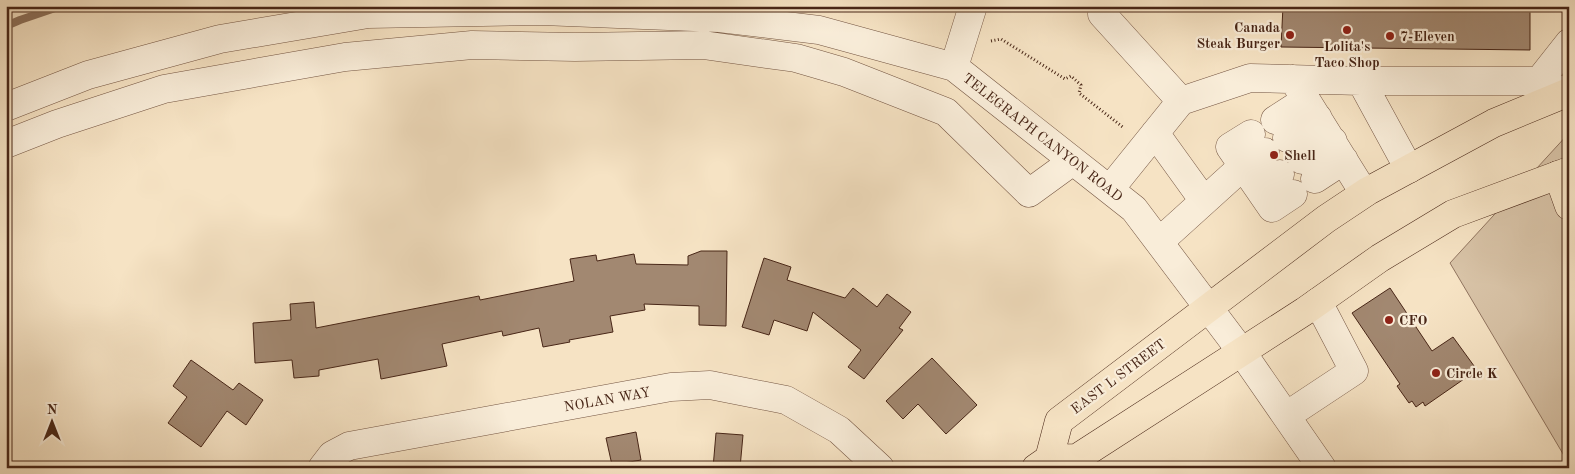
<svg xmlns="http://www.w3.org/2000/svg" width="1575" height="474" viewBox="0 0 1575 474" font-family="'Old Standard TT',serif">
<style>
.green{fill:#d8c3a7;stroke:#90745f}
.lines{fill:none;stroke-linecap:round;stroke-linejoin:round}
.stream{stroke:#8d715b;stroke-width:8}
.building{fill:#a28871;stroke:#482617}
.minor-casing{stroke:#745542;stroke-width:29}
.major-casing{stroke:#482617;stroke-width:29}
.highway-casing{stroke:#482617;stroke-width:29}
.path{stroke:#482617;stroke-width:3;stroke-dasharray:1 2.5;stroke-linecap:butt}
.minor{stroke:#f9edd9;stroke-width:28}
.major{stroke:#f6e3c4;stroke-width:28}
.highway{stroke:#f6e3c4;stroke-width:28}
.poi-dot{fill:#8f2418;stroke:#f9edd9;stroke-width:2}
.labels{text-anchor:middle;stroke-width:4.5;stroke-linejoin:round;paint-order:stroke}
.poi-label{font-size:14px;font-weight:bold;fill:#482617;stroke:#f9edd9;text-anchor:start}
.street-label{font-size:14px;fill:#482617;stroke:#f9edd9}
</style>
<rect width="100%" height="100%" fill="#f6e3c4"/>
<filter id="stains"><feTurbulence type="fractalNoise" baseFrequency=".004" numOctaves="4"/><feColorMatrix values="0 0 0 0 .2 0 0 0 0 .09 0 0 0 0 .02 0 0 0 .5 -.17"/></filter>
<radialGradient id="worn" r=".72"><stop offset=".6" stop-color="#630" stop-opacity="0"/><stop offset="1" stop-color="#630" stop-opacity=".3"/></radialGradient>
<path class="green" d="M1569,133V464L1450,263Z"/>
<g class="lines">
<path class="stream" d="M6,26L20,20L61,6"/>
</g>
<path class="building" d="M1283,6H1530V50L1281,47Z
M701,251H727L726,326L699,325V306L644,304L645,310L610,316L613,332L569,340L570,342L543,347L539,328L503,336L502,331L442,344L447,366L381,379L378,359L319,370V376L294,378L292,360L255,363L253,323L291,320L290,304L314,302L316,328L479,296L480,300L574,281L570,259L596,255L597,261L634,254L636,264L688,265V256Z
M764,258L791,267L787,280L845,298L853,288L877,307L887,294L911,312L899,328L903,330L864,379L848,367L861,350L813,312L807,331L774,320L769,335L742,327Z
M1390,288L1432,351L1453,337L1477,370L1425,406L1423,402L1416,407L1412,401L1409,403L1397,386L1400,384L1352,313Z
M932,358L977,405L946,434L918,404L903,419L886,401Z
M191,360L233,390L239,383L263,400L246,425L227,411L201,447L168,423L187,397L173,386Z
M636,432L641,460L612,465L606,438Z
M716,433L743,435L740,468H713Z"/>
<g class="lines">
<g class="minor-casing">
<path id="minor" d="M1102,14L1181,101
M954,67L973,6
M1293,79L1364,193
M1361,81L1409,169
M1539,81L1569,43
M6,107L88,75L220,39L368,14L542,11L719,18L819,30L954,67L1134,209L1241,351L1322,468
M1275,120L1306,100
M1155,133L1204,201
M1251,134L1230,147L1272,208L1293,194
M1287,138L1318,118
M6,144L57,124L164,89L345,57L472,45L575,47L703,45L796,58L844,72L946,112L1029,193L1073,161
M1302,160L1333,141
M1315,179L1344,160
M1258,187L1280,174
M1110,189L1181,101L1250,78L1361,81H1539L1567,93
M1159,242L1243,166L1265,152
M1286,416L1354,371L1318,302
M322,468L332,455L349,446L671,387L710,385L786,400L839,430L880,468"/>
</g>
<g class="major-casing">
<path id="major" d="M1049,459L1059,421L1326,219L1368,191L1494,123L1569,92
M1036,468L1049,459L1077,458L1305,311L1380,258L1453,214L1569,171"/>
</g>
<g class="highway-casing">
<path id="highway" d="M1558,175L1569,206"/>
</g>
<path class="path" d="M991,41L1001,39L1065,79L1071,76L1081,85L1079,93L1124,128"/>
<use href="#minor" class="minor"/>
<use href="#major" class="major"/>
<use href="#highway" class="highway"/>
</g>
<g class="poi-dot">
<circle cx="1347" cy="30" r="5"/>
<circle cx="1290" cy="35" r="5"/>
<circle cx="1390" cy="36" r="5"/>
<circle cx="1274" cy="155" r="5"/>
<circle cx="1389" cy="320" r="5"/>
<circle cx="1436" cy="373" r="5"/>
</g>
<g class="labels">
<g class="poi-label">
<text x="1280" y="32" text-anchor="end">Canada<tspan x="1280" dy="16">Steak Burger</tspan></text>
<text x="1400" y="41">7-Eleven</text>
<text x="1347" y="51" text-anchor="middle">Lolita's<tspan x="1347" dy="16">Taco Shop</tspan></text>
<text x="1284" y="160">Shell</text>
<text x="1399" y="325">CFO</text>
<text x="1446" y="378">Circle K</text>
</g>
<g class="street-label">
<text transform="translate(1043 137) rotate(38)" y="5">TELEGRAPH CANYON ROAD</text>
<text transform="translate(1118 376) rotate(-37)" y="5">EAST L STREET</text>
<text transform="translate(607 399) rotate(-10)" y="5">NOLAN WAY</text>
</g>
</g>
<rect width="1575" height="474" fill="none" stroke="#f6e3c4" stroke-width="25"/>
<rect x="8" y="8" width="1560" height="459" fill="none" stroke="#482617" stroke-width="2.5"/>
<rect x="12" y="12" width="1550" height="449" fill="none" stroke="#482617"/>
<g transform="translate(52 422)" stroke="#f9edd9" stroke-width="4" paint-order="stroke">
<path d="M0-4L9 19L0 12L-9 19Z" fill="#482617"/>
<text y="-8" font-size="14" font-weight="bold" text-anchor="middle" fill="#482617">N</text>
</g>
<rect width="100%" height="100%" filter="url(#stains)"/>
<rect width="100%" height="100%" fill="url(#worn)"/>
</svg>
